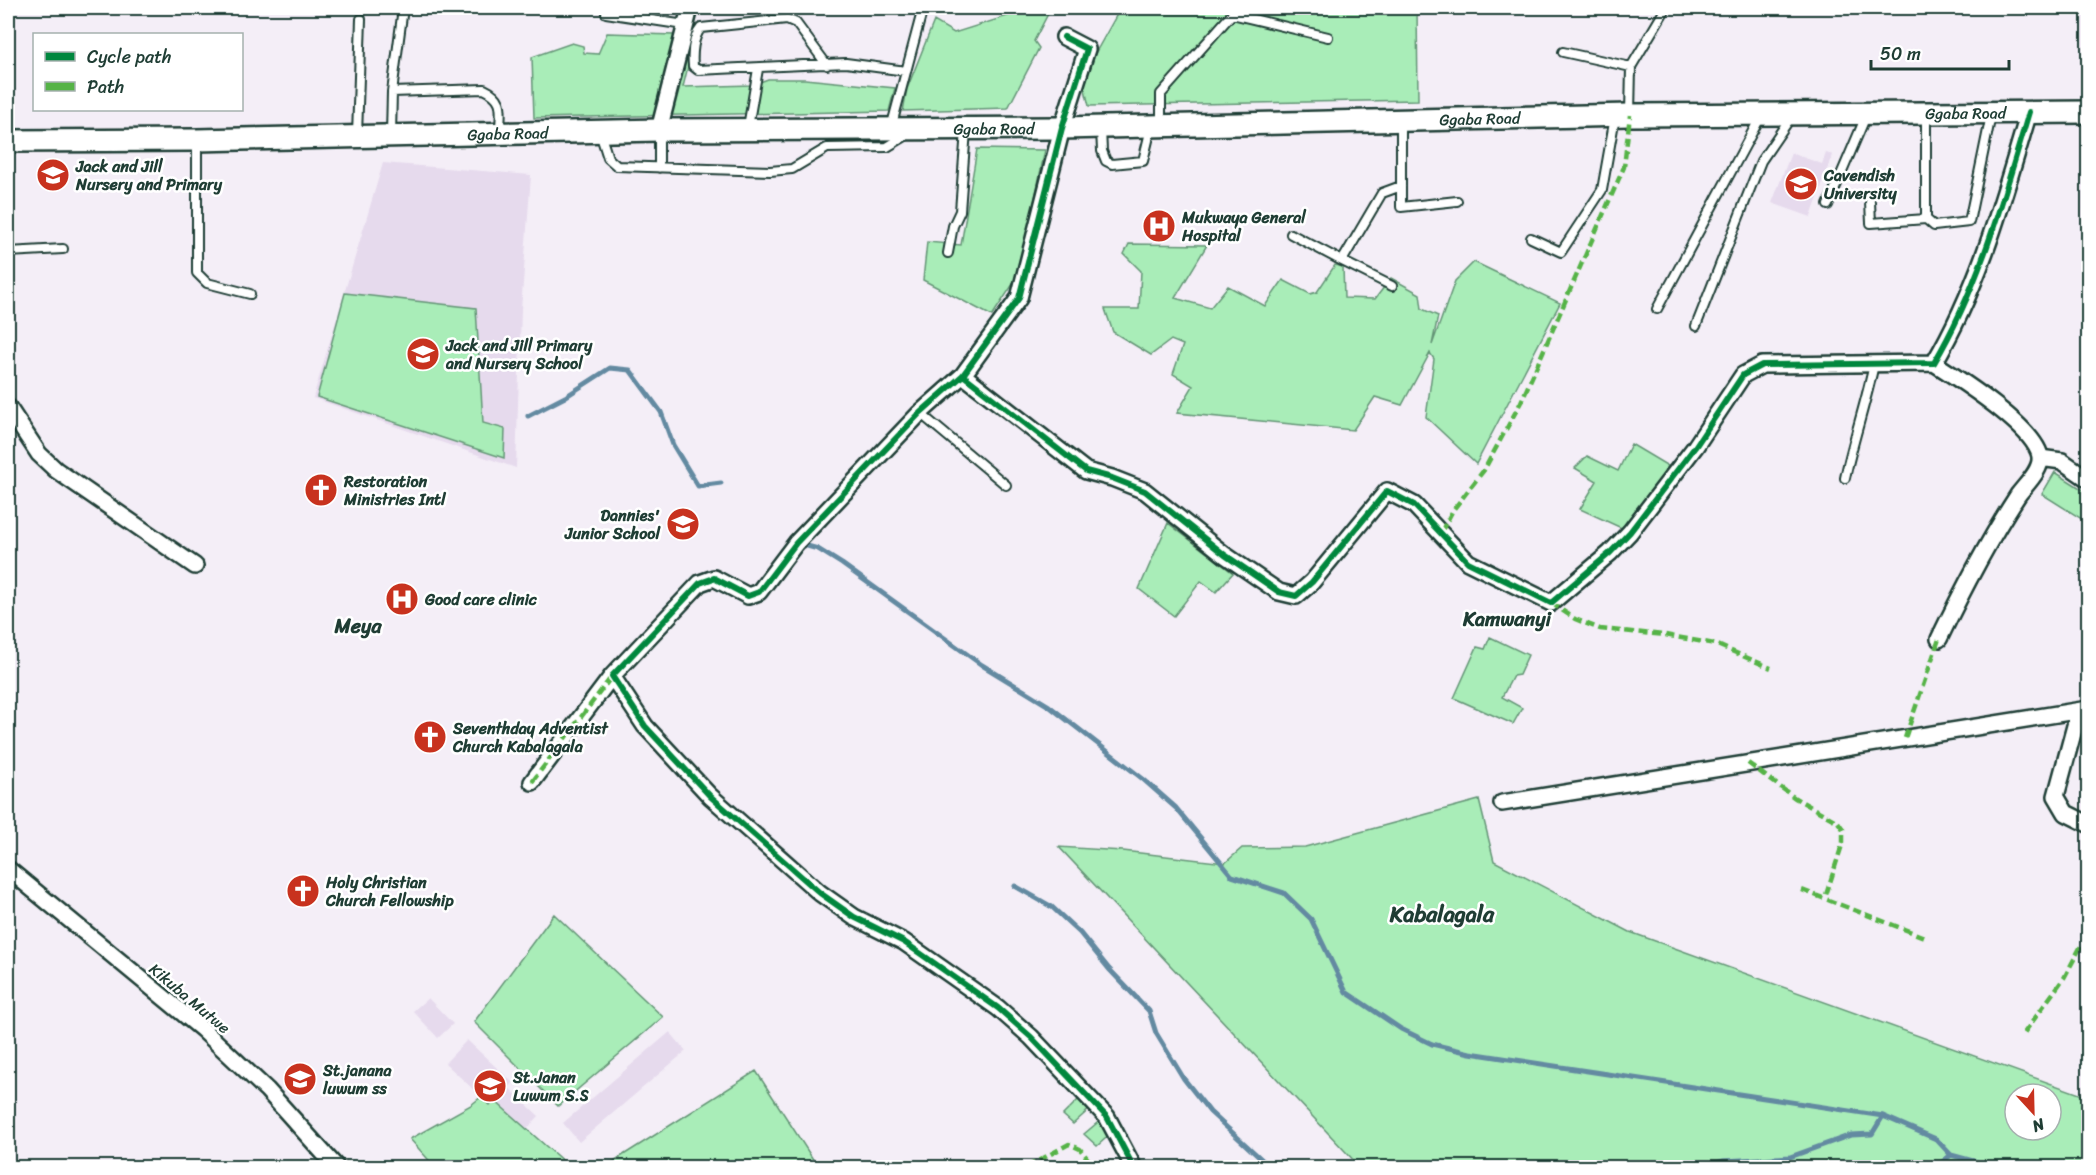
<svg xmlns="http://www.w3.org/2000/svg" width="2096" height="1175" viewBox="0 0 2096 1175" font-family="Sriracha,sans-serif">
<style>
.built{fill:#e6daed}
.green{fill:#a9edb8;stroke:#649576;stroke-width:1.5;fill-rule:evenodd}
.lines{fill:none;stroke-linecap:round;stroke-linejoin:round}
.stream{stroke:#638aa1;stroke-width:5}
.lane-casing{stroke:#1f3d34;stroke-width:12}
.street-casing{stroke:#1f3d34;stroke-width:20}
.secondary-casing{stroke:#1f3d34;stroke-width:26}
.lane{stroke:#fff;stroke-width:8}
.street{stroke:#fff;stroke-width:15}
.secondary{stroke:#fff;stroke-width:21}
.quiet{stroke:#55b346;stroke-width:4.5;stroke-dasharray:9 4.5;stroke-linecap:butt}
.cycleway-casing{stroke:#fff;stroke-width:10}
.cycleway{stroke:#00873e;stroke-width:6}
.labels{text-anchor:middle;stroke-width:5;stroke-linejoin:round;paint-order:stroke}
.street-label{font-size:16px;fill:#1f3d34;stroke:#fff}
.poi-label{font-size:16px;font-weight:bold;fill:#1f3d34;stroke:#fff;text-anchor:start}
.quarter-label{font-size:20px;font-weight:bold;fill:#1f3d34;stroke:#fff}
.district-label{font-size:22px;font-weight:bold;fill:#1f3d34;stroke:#fff}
</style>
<rect width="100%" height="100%" fill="#f4eef7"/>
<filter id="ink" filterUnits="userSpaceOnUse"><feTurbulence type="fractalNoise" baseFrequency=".0167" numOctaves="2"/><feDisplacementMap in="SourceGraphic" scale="12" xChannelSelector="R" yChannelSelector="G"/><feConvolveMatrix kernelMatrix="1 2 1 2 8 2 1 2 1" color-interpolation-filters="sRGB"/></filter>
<g filter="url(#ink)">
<path class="built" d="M1791,153L1822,164L1826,153L1833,155L1811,217L1772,203Z
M383,163L531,175L521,310L516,468L313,398Z
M428,998L453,1024L438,1038L413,1011Z
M670,1032L686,1051L579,1142L563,1123Z
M467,1040L513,1083L509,1088L539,1116L526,1130L495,1101L490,1105L445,1063Z"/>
<path class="green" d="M1033,8H1051L1034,41L1039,48L1008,108L903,111L907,89L934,21L954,33Z
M1116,8H1417L1418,100L1089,106L1082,77L1116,16Z
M607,33L674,35L672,50L690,58L683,87L752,85L768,79H805L895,88L889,111L534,118L532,57L572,43L583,46L584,53L598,54Z
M977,149L1045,150L1019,275L992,316L923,280L927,242L961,245Z
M1129,244L1207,245L1175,298L1210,308L1228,286L1265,306L1283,280L1310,294L1317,292L1335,265L1343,267L1344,298L1375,299L1391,278L1420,294L1422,309L1438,316L1432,345L1455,281L1474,262L1560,303L1476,464L1426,417L1434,359L1430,353L1402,405L1375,397L1353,430L1177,413L1193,386L1173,374L1183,345L1171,340L1151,355L1113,332L1105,309H1139L1141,271L1124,254Z
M345,293L476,308L483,423L505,429L504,458L317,397Z
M1631,444L1668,466L1628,531L1580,509L1597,481L1575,468L1587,456L1618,471Z
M2055,472L2088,493V523L2042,494Z
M1168,523L1233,573L1216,592L1201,581L1174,616L1139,589Z
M1490,637L1528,655L1519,675L1513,676L1502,697L1522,708L1513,724L1454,698L1477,647L1485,649Z
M1479,800L1494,861L1630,932L2088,1097V1167H1360L1059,847L1123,851L1225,863L1242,848L1305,847ZM2015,1094H2051V1130H2015Z
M554,914L663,1017L558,1106L474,1022Z
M756,1071L818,1167H607L606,1166Z
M1082,1096L1092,1107L1073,1124L1063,1115Z
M481,1097L490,1105L494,1100L565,1163L559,1168L435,1167L410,1139L471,1105Z
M1103,1118L1114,1131L1097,1146L1084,1134Z"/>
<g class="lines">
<path class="stream" d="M528,416L565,397L610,368L630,370L661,412L673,445L698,486L721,483
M800,544L818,549L842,564L982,665L1049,706L1143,779L1176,808L1232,876L1284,893L1311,919L1346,992L1401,1029L1432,1044L1470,1053L1883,1116L1936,1139L1951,1155L1999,1168
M1015,886L1052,907L1080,933L1109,969L1149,1011L1156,1033L1184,1079L1210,1112L1271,1168
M1698,1168L1724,1161L1790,1157L1851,1135L1872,1134L1883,1116
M1935,1168L1951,1155"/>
<g class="lane-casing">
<path id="lane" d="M606,13L685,25
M1563,52L1631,67
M827,65L796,23L787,19L701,28C693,37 692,54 693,66L698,70L846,63L906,71
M392,92L484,89C506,99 500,111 500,132
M1630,114L1631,67L1666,8
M1401,122V207L1457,201
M1161,125V94L1232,14L1328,37
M748,127L758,69
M891,128L923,8
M1101,129L1102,151L1106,161L1112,164L1143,161L1151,128
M600,133L608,158L617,166L770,171L792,169L827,148L887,147L907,135
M391,134L392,92L403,8
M357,135L361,19
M197,142V273L207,283L250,294
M659,168V130
M1870,202L1871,223L1926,219V116
M1828,205L1866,116
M1926,219L1934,226L1969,222L1991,115
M1291,234L1342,261L1382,193L1401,186
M1531,238L1561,252L1602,190L1615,117
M8,252L63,249
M948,253L953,226L960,211L966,130
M1342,261L1392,286
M1657,309L1761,116
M1696,326L1761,161L1791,117
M920,413L1006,485
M1845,478C1853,440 1866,403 1874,364"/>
</g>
<g class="street-casing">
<path id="street" d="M1064,37L1087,49L1062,128L1019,298L963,375L920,413L796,543L759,592L748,596L714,578L700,583L612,676L645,726L710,796L820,893L854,917L904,942L998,1008L1031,1037L1107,1117L1134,1168
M659,130L690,8
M1934,363C1959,379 2034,427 2040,456C2042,470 2026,484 2018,495C1988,541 1963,589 1939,639
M963,375L1086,471L1112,478L1145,491L1225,555L1279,592L1296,596L1312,582L1387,491L1414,505L1468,562L1551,603L1610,553L1630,532L1695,447L1743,375L1762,365L1934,363C1980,285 2003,199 2029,112
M8,407L39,454L56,470L195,566
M2040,458L2062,461L2088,479
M2079,711L2056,796L2066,813L2088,824
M532,782L612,676
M1502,803L2088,709
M8,869L202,1029L267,1090L337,1168"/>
</g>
<g class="secondary-casing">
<g id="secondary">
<path id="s1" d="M8,141L197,140L659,130L1062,128L1630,115L2088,112"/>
</g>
</g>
<use href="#lane" class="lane"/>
<use href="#street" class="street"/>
<use href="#secondary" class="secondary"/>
<path class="quiet" d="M1441,532L1453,510L1484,470L1521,402L1624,167L1630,115
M1551,603L1575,619L1600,629L1665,635L1715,644L1771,668
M1905,738L1939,639
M1748,763L1795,798L1838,822L1843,829V842L1825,898
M532,782L612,676
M1802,890L1927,938
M2024,1033L2064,978L2088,933
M1027,1167L1069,1144L1080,1149L1091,1163L1089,1168"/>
<g class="cycleway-casing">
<path id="cycleway" d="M1064,37L1087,49L1062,128L1019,298L963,375L920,413L796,543L759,592L748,596L714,578L700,583L612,676L645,726L710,796L820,893L854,917L904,942L998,1008L1031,1037L1107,1117L1134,1168
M963,375L1086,471L1112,478L1145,491L1225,555L1279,592L1296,596L1312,582L1387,491L1414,505L1468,562L1551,603L1610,553L1630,532L1695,447L1743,375L1762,365L1934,363C1980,285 2003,199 2029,112"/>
</g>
<use href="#cycleway" class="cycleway"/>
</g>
</g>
<defs>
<g id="school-disc" transform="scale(1.725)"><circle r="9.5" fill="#c8321e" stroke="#fff"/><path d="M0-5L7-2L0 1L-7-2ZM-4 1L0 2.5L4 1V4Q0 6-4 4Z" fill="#fff"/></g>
<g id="university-disc" transform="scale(1.725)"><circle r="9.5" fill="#c8321e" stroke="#fff"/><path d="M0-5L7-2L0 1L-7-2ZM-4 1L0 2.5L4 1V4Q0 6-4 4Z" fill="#fff"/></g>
<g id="hospital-disc" transform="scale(1.725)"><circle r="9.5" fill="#c8321e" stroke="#fff"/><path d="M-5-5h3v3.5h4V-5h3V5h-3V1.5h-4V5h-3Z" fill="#fff"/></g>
<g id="church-disc" transform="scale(1.725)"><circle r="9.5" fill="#c8321e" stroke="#fff"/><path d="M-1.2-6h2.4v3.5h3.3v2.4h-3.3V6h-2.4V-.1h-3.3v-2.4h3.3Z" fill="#fff"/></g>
</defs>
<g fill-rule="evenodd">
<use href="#school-disc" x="53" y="175"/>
<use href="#university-disc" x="1801" y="184"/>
<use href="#hospital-disc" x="1159" y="226"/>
<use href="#school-disc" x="423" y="354"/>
<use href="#church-disc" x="321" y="490"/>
<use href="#school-disc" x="683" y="524"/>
<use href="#hospital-disc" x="402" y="599"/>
<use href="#church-disc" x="430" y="737"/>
<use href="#church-disc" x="303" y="891"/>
<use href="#school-disc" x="300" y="1079"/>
<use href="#university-disc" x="490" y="1086"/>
</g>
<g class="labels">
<g class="street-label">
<text dy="6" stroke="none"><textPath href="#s1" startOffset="1958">Ggaba Road</textPath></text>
<text dy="6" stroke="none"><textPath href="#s1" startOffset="1472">Ggaba Road</textPath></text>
<text dy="6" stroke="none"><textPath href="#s1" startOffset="986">Ggaba Road</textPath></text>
<text dy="6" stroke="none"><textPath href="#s1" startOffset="500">Ggaba Road</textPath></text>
<text transform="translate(190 998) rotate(40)" y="6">Kikuba Mutwe</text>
</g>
<g class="poi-label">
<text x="76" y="172">Jack and Jill<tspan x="76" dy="18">Nursery and Primary</tspan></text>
<text x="1824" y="181">Cavendish<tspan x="1824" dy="18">University</tspan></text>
<text x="1182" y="223">Mukwaya General<tspan x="1182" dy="18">Hospital</tspan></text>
<text x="446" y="351">Jack and Jill Primary<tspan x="446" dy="18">and Nursery School</tspan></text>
<text x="344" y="487">Restoration<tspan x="344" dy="18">Ministries Intl</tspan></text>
<text x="660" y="521" text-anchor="end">Dannies'<tspan x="660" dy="18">Junior School</tspan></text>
<text x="425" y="605">Good care clinic</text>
<text x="453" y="734">Seventhday Adventist<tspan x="453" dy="18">Church Kabalagala</tspan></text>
<text x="326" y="888">Holy Christian<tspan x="326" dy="18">Church Fellowship</tspan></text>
<text x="323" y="1076">St.janana<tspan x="323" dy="18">luwum ss</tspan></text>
<text x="513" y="1083">St.Janan<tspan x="513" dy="18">Luwum S.S</tspan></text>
</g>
<g class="quarter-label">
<text x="1507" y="626">Kamwanyi</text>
<text x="358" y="633">Meya</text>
</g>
<g class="district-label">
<text x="1442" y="922">Kabalagala</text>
</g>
</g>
<rect width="2096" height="1175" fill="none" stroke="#fff" stroke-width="30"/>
<rect x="15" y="15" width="2066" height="1145" fill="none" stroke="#1f3d34" stroke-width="2" filter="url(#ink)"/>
<rect x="33" y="33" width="210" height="78" fill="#ffffff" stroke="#a5b1ae" stroke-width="1.5"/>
<rect x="45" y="52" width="30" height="9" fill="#00873e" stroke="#a5b1ae" stroke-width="1.5"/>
<text x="87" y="63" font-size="18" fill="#1f3d34">Cycle path</text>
<rect x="45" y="82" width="30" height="9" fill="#55b346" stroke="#a5b1ae" stroke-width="1.5"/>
<text x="87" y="93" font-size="18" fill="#1f3d34">Path</text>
<g transform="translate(2033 1112) rotate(158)"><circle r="28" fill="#ffffff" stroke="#a5b1ae" stroke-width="1.5"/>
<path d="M0-4.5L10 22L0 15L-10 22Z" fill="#c8321e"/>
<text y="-9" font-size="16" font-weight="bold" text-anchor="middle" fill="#1f3d34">N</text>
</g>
<path d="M1871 60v9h138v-9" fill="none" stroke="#1f3d34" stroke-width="3"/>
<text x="1880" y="60" font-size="18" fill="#1f3d34" stroke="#ffffff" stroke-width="4.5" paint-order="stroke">50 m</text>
</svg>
